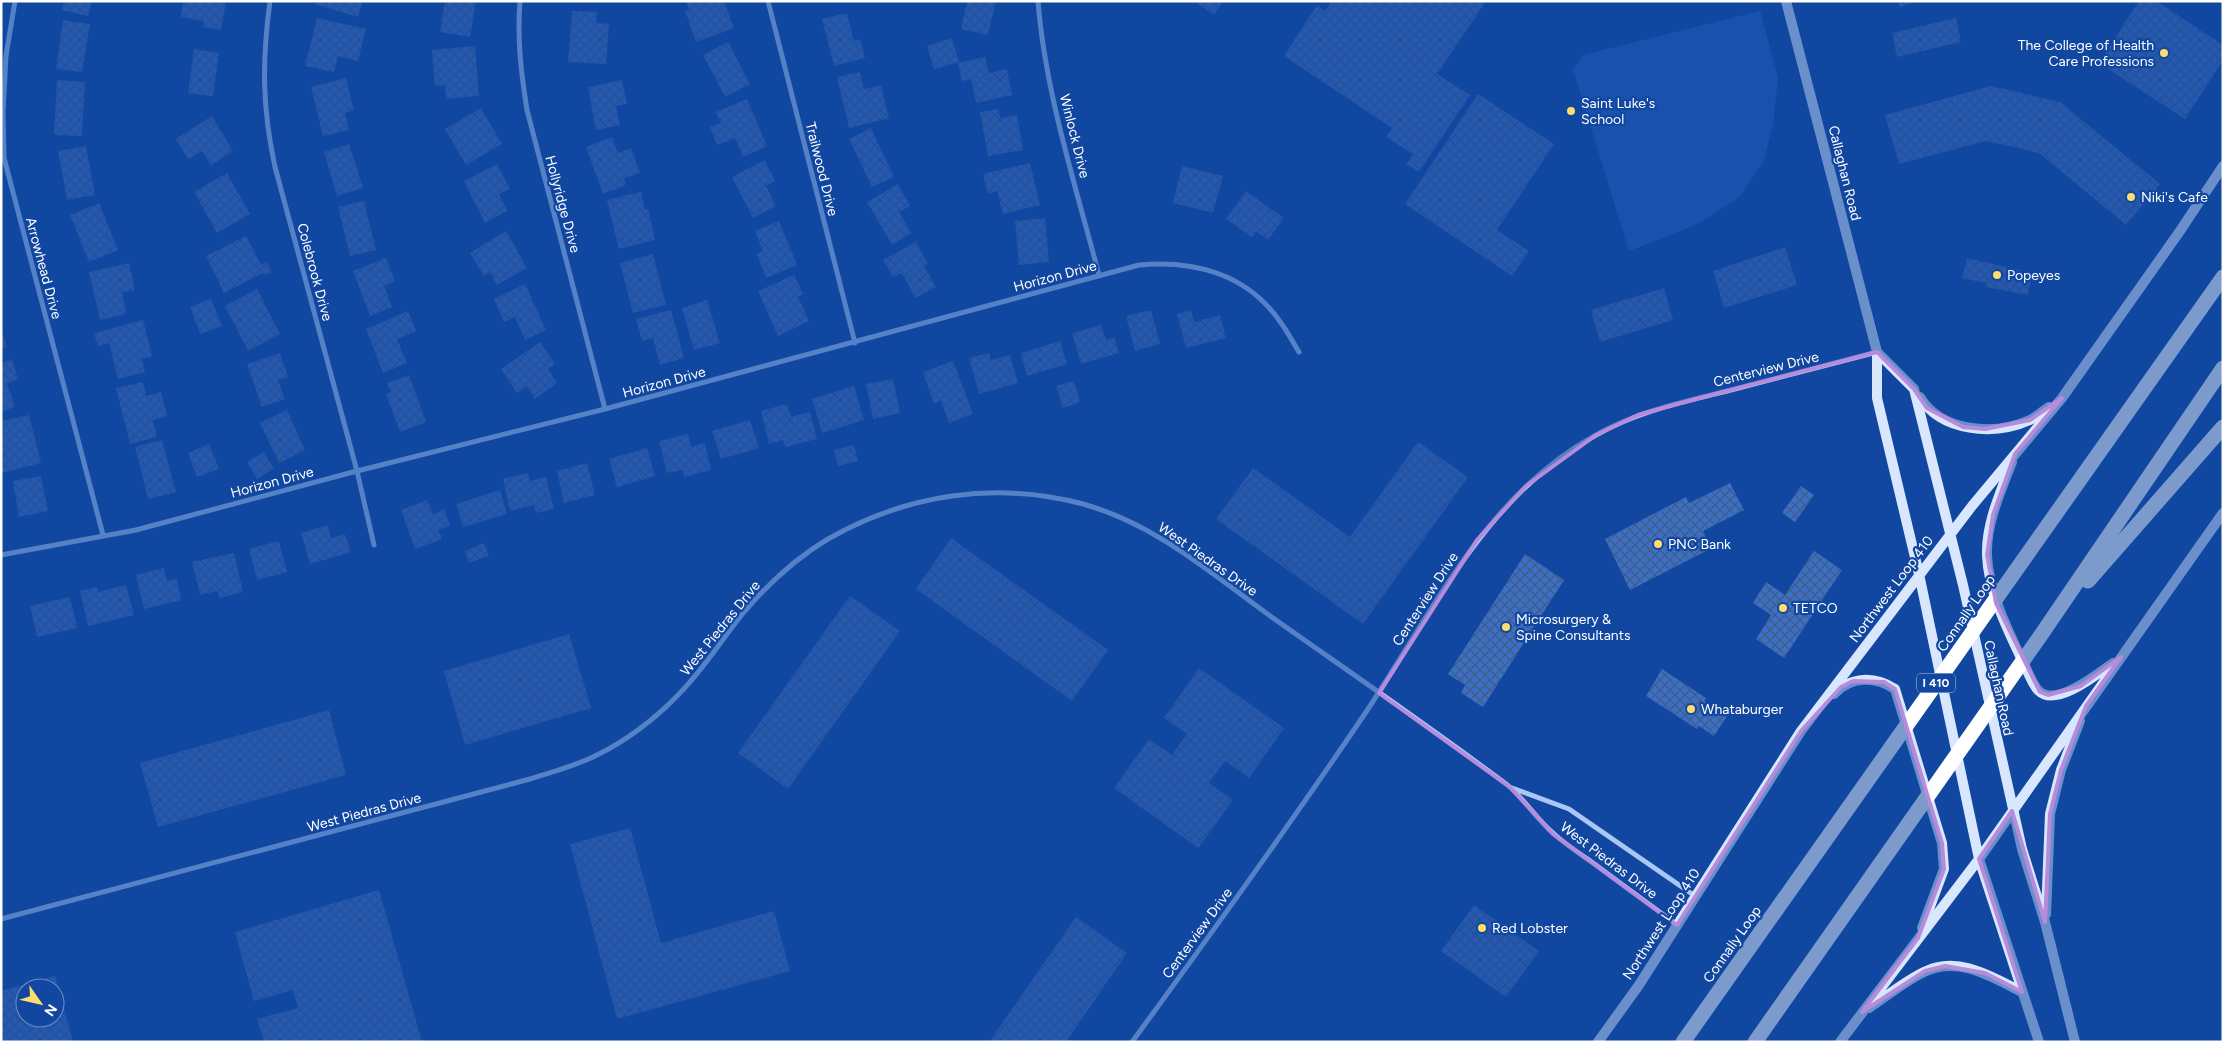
<svg xmlns="http://www.w3.org/2000/svg" width="2224" height="1043" viewBox="0 0 2224 1043" font-family="Figtree,sans-serif">
<style>
.green{fill:#2460be}
.building{fill:url(#building-cross-hatch);fill-rule:evenodd}
.lines{fill:none;stroke-linecap:round;stroke-linejoin:round}
.minor{stroke:#a9c7f5;stroke-width:5}
.secondary{stroke:#d9e7fe;stroke-width:10}
.motorway{stroke:#fff;stroke-width:15}
.marked{fill:none;stroke:#b68bdc;stroke-width:4;stroke-linejoin:round}
.poi-dot{fill:#ffdd6d;stroke:#1147a0;stroke-width:2}
.labels{text-anchor:middle;stroke-width:4.5;stroke-linejoin:round;paint-order:stroke}
.shield{fill:#1147a0;stroke:#b8c8e2;stroke-width:1}
.shield-label{font-size:12px;font-weight:bold;fill:#fff}
.poi-label{font-size:14px;fill:#fff;stroke:#1147a0;text-anchor:start}
.street-label{font-size:14px;fill:#fff;stroke:#1147a0}
</style>
<defs>
<pattern id="building-cross-hatch" width="8" height="8" patternUnits="userSpaceOnUse" patternTransform="scale(1.25)"><rect width="8" height="8" fill="#3a70c7"/><path d="M0 0l8 8M0 8l8-8" fill="none" stroke="#445c83"/></pattern>
</defs>
<rect width="100%" height="100%" fill="#1147a0"/>
<path class="green" d="M1760,11L1778,78L1773,125L1763,163L1739,197L1698,224L1629,251L1573,69L1583,55Z"/>
<path class="building" d="M64,1H92L88,16L62,10Z
M183,1H226L221,30L203,27L204,21L181,17Z
M316,1H357L362,3L358,17L315,4Z
M445,1H476L470,37L440,32Z
M686,1H724L734,28L696,42L685,11L689,10Z
M967,1H996L988,35L961,29Z
M1194,1H1223L1214,15Z
M1332,1H1486L1437,74L1470,95L1419,172L1406,164L1413,154L1386,137L1392,128L1284,56L1317,5L1325,11Z
M1898,1H1915L1916,2L1900,7Z
M2139,1H2156L2223,45V60L2185,119L2099,63Z
M572,11L597,12L596,23L609,24L606,64L568,62Z
M847,13L854,41L860,39L865,58L834,66L822,19Z
M317,18L366,29L358,61L338,56L334,72L305,66Z
M1956,18L1961,42L1897,57L1892,33Z
M63,20L90,24L82,72L56,69Z
M952,38L959,62L934,69L927,46Z
M728,42L750,84L725,97L703,55Z
M475,46L479,96L446,99L445,85L435,86L432,50Z
M194,49L219,53L213,96L188,93Z
M985,57L989,73L1007,69L1012,95L976,103L971,79L962,81L958,63Z
M860,72L864,89L881,85L889,118L849,128L837,77Z
M346,78L354,110L345,113L349,130L323,136L311,87Z
M57,80L85,82L82,136L54,135Z
M622,80L627,104L616,106L620,125L596,130L588,87Z
M1991,86L2060,102L2160,184L2126,225L2039,153L1986,141L1899,164L1885,115Z
M1478,94L1554,144L1497,230L1529,251L1512,276L1405,204Z
M747,99L767,146L743,157L735,138L717,145L710,127L721,123L716,112Z
M481,108L502,144L466,165L445,129Z
M998,109L1000,118L1017,115L1023,150L988,156L980,112Z
M212,116L233,151L211,165L202,151L188,159L176,139Z
M871,128L894,177L872,187L849,139Z
M612,137L618,153L631,148L640,173L624,178L626,185L603,194L586,147Z
M349,144L363,188L337,196L324,152Z
M86,146L95,195L67,200L58,151Z
M765,160L775,181L766,186L776,206L753,218L732,177Z
M1030,163L1040,205L1003,214L997,191L988,194L983,174Z
M497,164L510,189L499,194L507,211L485,223L464,181Z
M1182,166L1223,176L1213,213L1173,203Z
M227,173L250,214L217,233L194,192Z
M898,184L910,206L899,212L911,233L892,245L867,202Z
M1246,191L1284,218L1268,240L1256,231L1252,237L1226,219Z
M641,192L645,210L648,209L655,240L619,249L607,200Z
M364,201L376,250L350,256L338,207Z
M99,203L118,250L89,262L70,215Z
M1045,218L1049,262L1019,265L1015,221Z
M779,221L797,265L766,278L757,254L763,251L755,231Z
M506,231L527,268L497,285L490,272L484,276L470,253Z
M246,236L261,265L267,262L272,272L264,276L263,273L224,293L206,256Z
M916,242L928,264L924,266L936,287L915,298L902,273L893,277L883,260Z
M1785,247L1797,285L1724,308L1713,271Z
M653,254L666,305L633,313L620,263Z
M386,258L395,281L384,286L392,307L370,316L353,271Z
M1967,258L2032,273L2028,295L1986,287V283L1962,278Z
M129,263L135,290L122,292L126,314L100,320L89,272Z
M794,275L803,294L798,297L809,321L778,336L758,291Z
M525,284L546,330L525,340L515,317L504,322L494,299Z
M1664,288L1673,320L1600,342L1591,310Z
M257,289L280,334L248,351L225,306Z
M211,299L222,326L200,334L190,307Z
M707,300L720,343L694,350L682,308Z
M671,310L684,358L660,365L653,338L642,341L636,319Z
M1151,310L1160,344L1135,351L1126,316Z
M1191,310L1194,322L1220,315L1226,338L1186,348L1177,314Z
M408,311L416,331L397,339L407,363L383,373L366,329Z
M143,320L152,356L142,359L145,372L118,379L109,343L98,346L94,333Z
M1101,325L1106,340L1114,337L1119,353L1081,364L1072,333Z
M1,329L7,347L1,349Z
M1060,341L1067,364L1027,376L1021,353Z
M540,342L555,364L548,369L557,383L535,399L527,386L517,393L501,369Z
M280,353L288,377L278,380L285,399L262,407L247,364Z
M989,353L991,360L1010,355L1018,383L979,394L969,358Z
M12,359L18,379L7,383L15,407L1,412V363Z
M953,361L973,414L949,423L941,401L934,404L923,372Z
M409,375L426,422L400,432L386,394L391,392L387,383Z
M893,379L900,413L873,419L866,384Z
M1074,381L1080,402L1063,408L1056,386Z
M143,382L146,396L161,392L167,416L153,420L157,437L130,444L116,388Z
M854,386L864,420L822,433L812,399Z
M787,404L791,417L810,412L817,439L785,447L783,440L769,444L761,411Z
M287,410L305,450L279,463L260,423Z
M29,415L41,463L1,473V432H3L1,421Z
M750,420L759,448L721,459L712,431Z
M688,434L691,447L705,443L711,470L684,477L683,470L667,473L659,441Z
M162,440L176,492L148,499L135,447Z
M1418,442L1468,477L1363,624L1216,519L1253,468L1350,537Z
M209,444L219,469L197,477L188,453Z
M854,445L858,461L838,466L834,450Z
M647,448L655,476L617,487L609,459Z
M264,452L274,469L257,479L247,462Z
M587,463L595,495L564,503L557,471Z
M528,473L530,481L546,477L554,509L536,513L534,505L510,511L503,479Z
M41,476L48,511L19,517L13,481Z
M1730,483L1744,510L1703,531L1712,548L1630,590L1605,539L1686,497L1689,503Z
M1801,486L1814,495L1795,522L1782,513Z
M500,490L507,514L463,527L456,504Z
M427,500L433,514L444,509L450,526L438,530L442,539L415,549L401,510Z
M328,525L331,538L345,534L351,552L310,564L301,533Z
M951,538L1108,650L1072,701L916,589Z
M279,541L287,572L257,580L249,549Z
M484,543L489,556L469,563L465,551Z
M1814,551L1842,570L1784,658L1756,639L1771,615L1753,603L1766,582L1785,595Z
M234,553L243,592L220,598L217,591L200,595L192,562Z
M1525,554L1564,580L1483,707L1461,693L1465,685L1448,674Z
M164,568L167,581L177,579L181,600L144,609L136,575Z
M126,585L134,615L88,626L80,591L97,587L98,592Z
M850,596L900,631L788,789L738,753Z
M70,597L77,628L37,637L30,606Z
M569,634L591,708L465,745L444,671Z
M1199,668L1284,728L1249,778L1225,761L1209,783L1233,800L1198,848L1114,788L1149,739L1172,755L1187,734L1164,718Z
M1662,669L1706,698L1704,701L1727,716L1714,736L1699,726L1697,729L1646,696Z
M329,710L346,775L158,827L140,763Z
M630,828L661,943L774,911L790,971L617,1019L570,844Z
M379,890L422,1042H264L257,1019L298,1008L293,990L254,1001L235,932Z
M1474,905L1539,951L1506,997L1441,951Z
M1076,917L1127,953L1066,1042H989Z
M55,976L73,1042H1V991ZM25,988H55V1018H25Z"/>
<g class="lines">
<path class="minor" d="M15,1L6,56L3,112L4,158L103,535
M270,1C262,61 262,107 275,167L357,471L374,545
M520,1C517,40 521,72 527,110L605,409
M768,1L855,343
M1038,1C1045,92 1076,187 1099,275
M1,555L136,530L357,471L605,409L1139,265C1195,260 1248,274 1281,323C1288,332 1293,343 1299,352
M1512,788L1569,809L1695,896
M1,919L530,779C552,772 575,766 595,756C626,741 656,718 679,694C704,669 722,639 744,612C768,584 796,558 828,539C907,494 995,481 1083,504C1156,524 1213,575 1273,618C1351,673 1430,727 1506,784C1524,798 1536,819 1554,834C1566,845 1580,854 1593,863C1621,884 1649,904 1677,925
M1132,1042C1211,934 1289,826 1364,715C1432,614 1484,496 1596,435C1636,412 1682,402 1727,391C1777,378 1827,365 1877,352"/>
<path class="secondary" d="M1786,1L1877,352V398L1919,574L1979,859L2039,1042
M1877,352L1914,389L1963,585L2022,849L2045,922L2075,1042
M1920,397C1941,432 1994,436 2030,420C2036,417 2043,411 2049,407
M2012,462C2001,491 1986,523 1987,555C1988,596 2015,644 2032,681C2034,684 2036,689 2039,691C2056,708 2099,673 2113,663
M1834,694C1851,676 1875,676 1895,689L1942,843L1944,869L1922,928
M2046,914L2050,814L2061,770L2080,721
M1869,1008C1887,996 1905,981 1924,972C1958,955 1992,977 2022,992
M1598,1042L1639,985L1801,731L1972,506L2062,398L2180,231L2223,166
M1840,1042L1979,859L2223,513"/>
<path class="motorway" d="M2088,581L2223,427
M1683,1042L2223,277
M1755,1042L2041,635L2223,368"/>
</g>
<path d="M0 0H2224V1043H0ZM1877,352L1914,389L1927,408L1963,427L1985,429L2030,420L2062,398L2015,454L1993,515L1987,555L1996,603L2040,692L2048,695L2081,686L2121,657L2086,706L2061,770L2050,814L2045,922L2012,811L1979,859L2022,992L1985,973L1945,966L1925,971L1862,1012L1918,938L1944,869L1942,843L1895,689L1884,682L1853,681L1841,687L1801,731L1677,925L1553,834L1510,787L1379,693L1477,540L1526,486L1596,435L1638,415L1677,404Z" fill="#1147a0" fill-opacity=".55" fill-rule="evenodd"/>
<path class="marked" d="M1877,352L1914,389L1927,408L1963,427L1985,429L2030,420L2062,398L2015,454L1993,515L1987,555L1996,603L2040,692L2048,695L2081,686L2121,657L2086,706L2061,770L2050,814L2045,922L2012,811L1979,859L2022,992L1985,973L1945,966L1925,971L1862,1012L1918,938L1944,869L1942,843L1895,689L1884,682L1853,681L1841,687L1801,731L1677,925L1553,834L1510,787L1379,693L1477,540L1526,486L1596,435L1638,415L1677,404Z"/>
<g class="poi-dot">
<circle cx="2164" cy="53" r="5"/>
<circle cx="1571" cy="111" r="5"/>
<circle cx="2131" cy="197" r="5"/>
<circle cx="1997" cy="275" r="5"/>
<circle cx="1658" cy="544" r="5"/>
<circle cx="1783" cy="608" r="5"/>
<circle cx="1506" cy="627" r="5"/>
<circle cx="1691" cy="709" r="5"/>
<circle cx="1482" cy="928" r="5"/>
</g>
<g class="labels">
<rect class="shield" x="1917" y="673.5" width="38" height="19" rx="4"/>
<g class="shield-label">
<text x="1936" y="687">I 410</text>
</g>
<g class="poi-label">
<text x="2154" y="50" text-anchor="end">The College of Health<tspan x="2154" dy="16">Care Professions</tspan></text>
<text x="1581" y="108">Saint Luke's<tspan x="1581" dy="16">School</tspan></text>
<text x="2141" y="202">Niki's Cafe</text>
<text x="2007" y="280">Popeyes</text>
<text x="1668" y="549">PNC Bank</text>
<text x="1793" y="613">TETCO</text>
<text x="1516" y="624">Microsurgery &amp;<tspan x="1516" dy="16">Spine Consultants</tspan></text>
<text x="1701" y="714">Whataburger</text>
<text x="1492" y="933">Red Lobster</text>
</g>
<g class="street-label">
<text transform="translate(1075 136) rotate(76)" y="5">Winlock Drive</text>
<text transform="translate(822 169) rotate(76)" y="5">Trailwood Drive</text>
<text transform="translate(1845 173) rotate(76)" y="5">Callaghan Road</text>
<text transform="translate(563 204) rotate(75)" y="5">Hollyridge Drive</text>
<text transform="translate(44 268) rotate(75)" y="5">Arrowhead Drive</text>
<text transform="translate(315 272) rotate(75)" y="5">Colebrook Drive</text>
<text transform="translate(1055 276) rotate(-15)" y="5">Horizon Drive</text>
<text transform="translate(1766 369) rotate(-14)" y="5">Centerview Drive</text>
<text transform="translate(664 382) rotate(-15)" y="5">Horizon Drive</text>
<text transform="translate(272 482) rotate(-15)" y="5">Horizon Drive</text>
<text transform="translate(1208 559) rotate(35)" y="5">West Piedras Drive</text>
<text transform="translate(1891 589) rotate(-53)" y="5">Northwest Loop 410</text>
<text transform="translate(1425 599) rotate(-57)" y="5">Centerview Drive</text>
<text transform="translate(1966 613) rotate(-55)" y="5">Connally Loop</text>
<text transform="translate(720 628) rotate(-51)" y="5">West Piedras Drive</text>
<text transform="translate(1999 688) rotate(78)" y="5">Callaghan Road</text>
<text transform="translate(364 812) rotate(-15)" y="5">West Piedras Drive</text>
<text transform="translate(1609 860) rotate(37)" y="5">West Piedras Drive</text>
<text transform="translate(1661 924) rotate(-57)" y="5">Northwest Loop 410</text>
<text transform="translate(1197 933) rotate(-54)" y="5">Centerview Drive</text>
<text transform="translate(1732 944) rotate(-55)" y="5">Connally Loop</text>
</g>
</g>
<rect width="2224" height="1043" fill="none" stroke="#ffffff" stroke-width="5"/>
<g transform="translate(40 1003) rotate(124)"><circle r="24" fill="#1147a0" stroke="#7091c6"/>
<path d="M0-4L9 19L0 12L-9 19Z" fill="#ffdd6d"/>
<text y="-8" font-size="14" font-weight="bold" text-anchor="middle" fill="#ffffff">N</text>
</g>
</svg>
